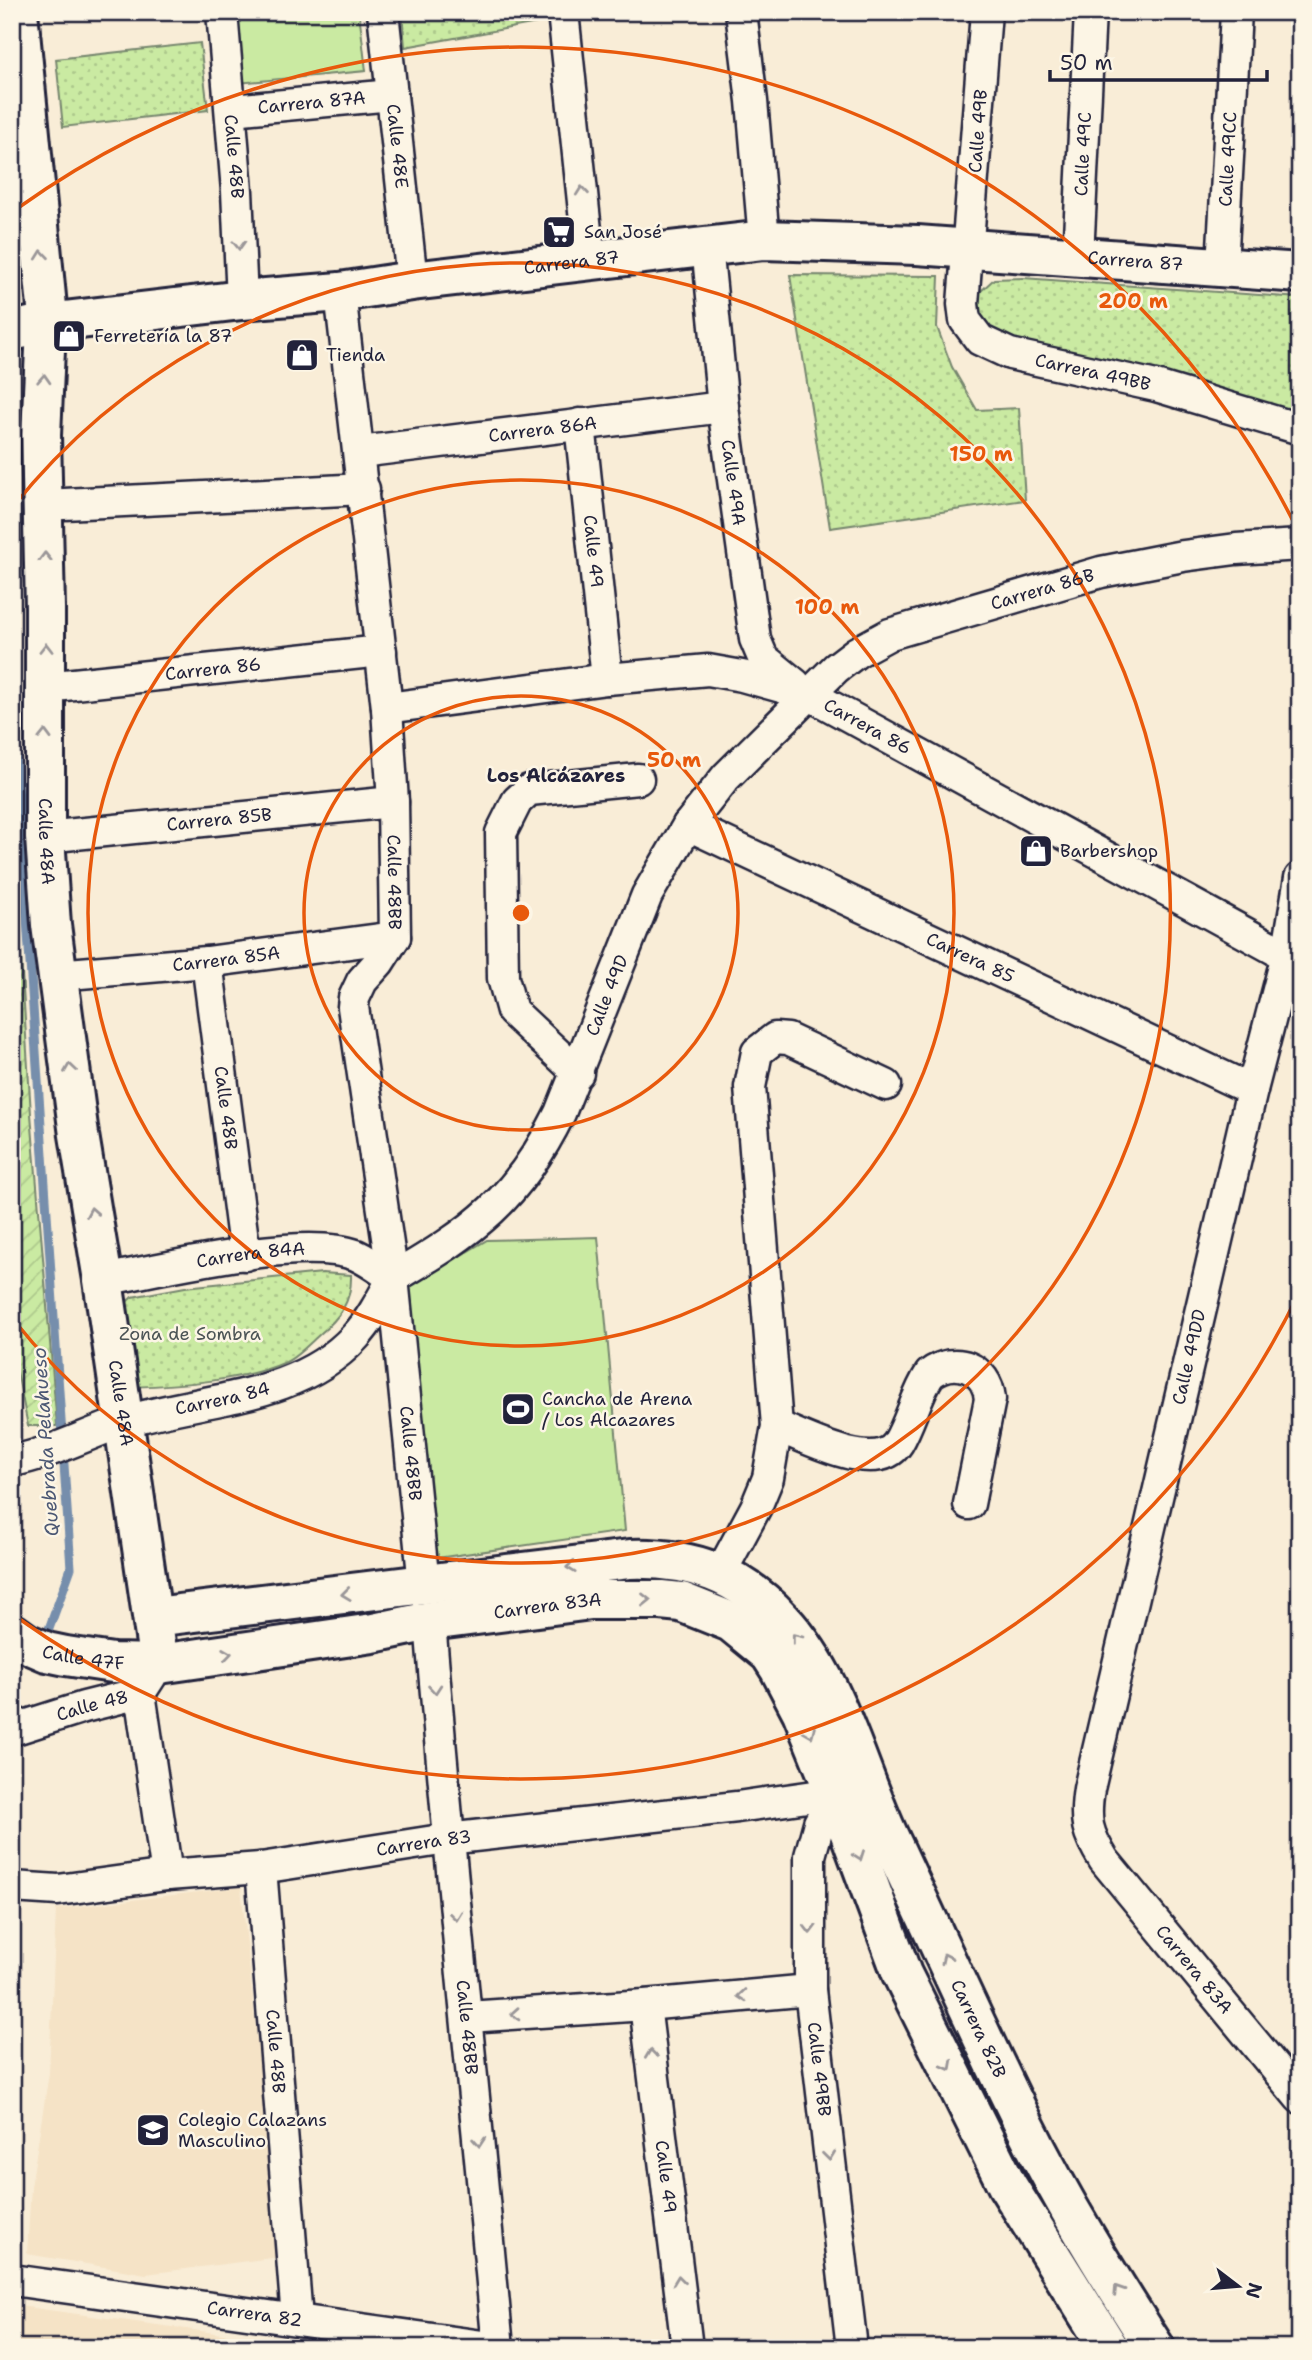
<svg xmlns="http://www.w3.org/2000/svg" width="1312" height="2360" viewBox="0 0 1312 2360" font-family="'Shantell Sans',sans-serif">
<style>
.built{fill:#f5e3c6}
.grass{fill:url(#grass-dots);stroke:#76866e;stroke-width:2}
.garden{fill:url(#garden-furrows);stroke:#76866e;stroke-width:2}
.pitch{fill:#caeaa2;stroke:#76866e;stroke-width:2}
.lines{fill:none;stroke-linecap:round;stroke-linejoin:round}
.stream{stroke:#768eac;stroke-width:9}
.street-casing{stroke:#22223b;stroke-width:35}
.secondary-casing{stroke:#22223b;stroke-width:44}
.street{stroke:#fcf5e5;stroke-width:30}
.secondary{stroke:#fcf5e5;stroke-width:38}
.oneway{stroke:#9a9698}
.ring{fill:none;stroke:#e8590c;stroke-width:3.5}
.labels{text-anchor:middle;stroke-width:5;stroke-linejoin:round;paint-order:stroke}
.street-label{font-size:18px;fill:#22223b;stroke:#fcf5e5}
.poi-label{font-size:18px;fill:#22223b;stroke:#fcf5e5;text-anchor:start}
.park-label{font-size:18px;fill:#4c5455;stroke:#fcf5e5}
.neighbourhood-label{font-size:19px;font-weight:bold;fill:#22223b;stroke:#fcf5e5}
.water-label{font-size:19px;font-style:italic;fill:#4c5874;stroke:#fcf5e5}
.centre{fill:#e8590c;stroke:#fcf5e5;stroke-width:3.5}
.ring-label{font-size:21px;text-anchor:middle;font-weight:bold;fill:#e8590c;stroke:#fcf5e5;stroke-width:5;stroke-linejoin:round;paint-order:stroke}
</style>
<defs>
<pattern id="grass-dots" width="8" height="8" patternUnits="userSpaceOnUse" patternTransform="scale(1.75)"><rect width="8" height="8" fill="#caeaa2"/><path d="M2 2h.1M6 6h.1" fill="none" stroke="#adc88c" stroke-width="1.8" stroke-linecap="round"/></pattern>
<pattern id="garden-furrows" width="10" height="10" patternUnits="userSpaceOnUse" patternTransform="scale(1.75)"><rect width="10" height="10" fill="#caeaa2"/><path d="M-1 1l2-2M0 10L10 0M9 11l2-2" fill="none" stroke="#adc88c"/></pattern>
</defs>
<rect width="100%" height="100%" fill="#f9edd7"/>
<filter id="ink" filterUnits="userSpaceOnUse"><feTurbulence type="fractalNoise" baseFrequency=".0143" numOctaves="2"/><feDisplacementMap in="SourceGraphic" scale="14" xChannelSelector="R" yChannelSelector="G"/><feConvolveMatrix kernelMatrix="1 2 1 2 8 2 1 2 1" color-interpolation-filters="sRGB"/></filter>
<g filter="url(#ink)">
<path class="built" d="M241,1887L280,2257L146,2274L27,2254L31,2187L49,2073L56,1909Z
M12,2305L244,2337L302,2348H12Z"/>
<path class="grass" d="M402,12H553L554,20L405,47Z
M200,43L208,110L63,127L56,59Z
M790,275L939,276L937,327L952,367L977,410L1019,408L1025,500L830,528Z
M1023,278L1300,298V418L994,335L978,315L980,292L994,279Z
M322,1273L351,1275C352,1302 339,1318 320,1334C310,1343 298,1356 286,1362C244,1381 178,1385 131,1387L118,1310L132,1297L185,1287Z"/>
<path class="garden" d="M12,817L31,1114L57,1426H28L12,1347Z"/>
<path class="pitch" d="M235,12H359L366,71L238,83Z
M598,1237L625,1531L437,1558L409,1286L487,1240Z"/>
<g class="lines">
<path class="stream" d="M12,697L71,1568L46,1637L43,1639"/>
<g class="street-casing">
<g id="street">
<path id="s1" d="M222,12L237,191L242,300"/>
<path id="s2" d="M383,12L412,281"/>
<path d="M563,12L589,259"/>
<path d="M741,12L752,101L764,240"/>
<path id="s3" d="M986,12L963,304L965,320L980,340L1010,354L1156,386L1300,429"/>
<path id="s4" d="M232,110L392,95"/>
<path id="s5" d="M707,246L723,407L755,639L763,658L795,684"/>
<path id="s6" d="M1078,256L1090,12"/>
<path id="s7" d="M1222,266L1236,12"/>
<path id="s8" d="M340,292L387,708L393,802L395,937L379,962L362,981L354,998L353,1007L393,1278L424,1585"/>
<path id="s9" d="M580,424L607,679"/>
<path id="s10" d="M360,452L723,407"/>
<path d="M44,505L364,489"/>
<path id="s11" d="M46,687L381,651"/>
<path id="s12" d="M387,708L607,679L708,670L742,676L810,695L1300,963"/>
<path id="s13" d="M688,825L1252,1090"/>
<path id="s14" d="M45,837L393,802"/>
<path id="s15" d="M1300,878L1287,955L1252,1090L1089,1789C1084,1821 1087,1833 1104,1860L1300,2098"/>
<path id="s16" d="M207,962L245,1255"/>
<path id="s17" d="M57,975L207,962L395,937"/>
<path d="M578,1073L512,1011L503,978L501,833L517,801L529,790L638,779"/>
<path id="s18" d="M393,1278C474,1231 518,1199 560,1113L647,895L688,825L726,777L836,668L857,652L890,634L1101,572L1183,556L1236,549L1300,545"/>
<path id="s19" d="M103,1280C163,1269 302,1235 356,1255C369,1261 381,1270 393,1278"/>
<path d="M777,1426C805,1437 877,1476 898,1443C911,1421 916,1395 930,1374C955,1355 987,1367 990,1399L969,1504"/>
<path id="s20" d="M12,1461C50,1454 87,1434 123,1422C201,1397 296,1401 355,1337C371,1320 382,1298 393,1278"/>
<path d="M720,1574L756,1507L768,1478L777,1426L750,1087L757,1052L775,1038L788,1039L886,1085"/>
<path id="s21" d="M430,1621C449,1864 476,2105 498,2348"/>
<path d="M140,1693L167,1875"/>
<path id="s22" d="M12,1730L84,1707L140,1693L151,1676"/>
<path id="s23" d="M835,1793L819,1823L810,1856V1990L852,2348"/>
<path id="s24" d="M261,1868L297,2319"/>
<path id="s25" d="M12,1887L58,1890L167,1875L261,1868L447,1839L737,1807L835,1793"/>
<path id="s26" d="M645,2005L687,2348"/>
<path d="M468,2017L645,2005L810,1990"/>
<path id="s27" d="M12,2280L497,2348"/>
</g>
</g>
<g class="secondary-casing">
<g id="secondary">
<path id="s28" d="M18,12L47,307L41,435L45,608V837L51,925L79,1135L103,1280L159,1664"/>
<path id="s29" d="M12,331L47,323L242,300L340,292L412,281L764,240L917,245L1300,273"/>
<path id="s30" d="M154,1617L630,1559C690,1557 740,1574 782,1620C838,1680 855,1764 889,1837C934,1932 977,2029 1024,2124C1062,2201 1108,2275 1155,2348"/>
<path id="s31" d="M12,1633L26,1643L47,1652L66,1656L113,1663L159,1664L373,1633L430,1621L591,1600H661L681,1602L731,1622L770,1654L779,1668L802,1712L835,1793L902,1974L1007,2185L1109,2348"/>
</g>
</g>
<use href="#street" class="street"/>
<use href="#secondary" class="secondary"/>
</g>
<defs><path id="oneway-chevron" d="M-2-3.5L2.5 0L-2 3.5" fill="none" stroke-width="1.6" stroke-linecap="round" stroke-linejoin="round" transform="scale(1.75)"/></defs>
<g class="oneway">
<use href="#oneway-chevron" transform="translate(582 191) rotate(-96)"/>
<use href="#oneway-chevron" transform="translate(239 245) rotate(88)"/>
<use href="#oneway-chevron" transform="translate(42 255) rotate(-96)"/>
<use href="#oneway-chevron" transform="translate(44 379) rotate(-87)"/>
<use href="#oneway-chevron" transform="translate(45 557) rotate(-91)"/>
<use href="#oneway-chevron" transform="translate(46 648) rotate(-90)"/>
<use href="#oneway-chevron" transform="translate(45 735) rotate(-89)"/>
<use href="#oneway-chevron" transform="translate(70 1068) rotate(-98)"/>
<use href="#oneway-chevron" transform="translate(92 1212) rotate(-100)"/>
<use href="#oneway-chevron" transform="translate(571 1567) rotate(173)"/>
<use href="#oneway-chevron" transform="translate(346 1594) rotate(173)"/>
<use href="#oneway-chevron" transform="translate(646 1600)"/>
<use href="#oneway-chevron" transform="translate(796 1638) rotate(-128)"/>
<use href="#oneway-chevron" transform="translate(227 1654) rotate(-8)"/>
<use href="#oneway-chevron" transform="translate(435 1689) rotate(85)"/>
<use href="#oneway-chevron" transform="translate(810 1733) rotate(68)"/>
<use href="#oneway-chevron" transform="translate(859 1856) rotate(70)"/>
<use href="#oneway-chevron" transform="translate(456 1916) rotate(83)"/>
<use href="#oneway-chevron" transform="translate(810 1929) rotate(90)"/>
<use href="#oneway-chevron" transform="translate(946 1958) rotate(-115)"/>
<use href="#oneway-chevron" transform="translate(742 1996) rotate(175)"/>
<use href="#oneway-chevron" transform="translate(515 2014) rotate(176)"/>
<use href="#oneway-chevron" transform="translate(651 2054) rotate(-97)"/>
<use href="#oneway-chevron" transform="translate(948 2066) rotate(62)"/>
<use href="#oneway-chevron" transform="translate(479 2142) rotate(85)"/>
<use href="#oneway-chevron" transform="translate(829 2156) rotate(83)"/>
<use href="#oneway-chevron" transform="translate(679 2280) rotate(-97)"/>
<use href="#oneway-chevron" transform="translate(1118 2290) rotate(-123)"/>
</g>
</g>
<g class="ring">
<circle cx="521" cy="913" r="217"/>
<circle cx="521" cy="913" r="433"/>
<path d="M12 508A650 650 0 1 1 12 1318"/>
<path d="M1299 1293A866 866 0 0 1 18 1618M18 208A866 866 0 0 1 1299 533"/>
</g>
<defs>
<g id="supermarket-square" transform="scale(1.75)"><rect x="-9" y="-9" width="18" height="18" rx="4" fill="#22223b" stroke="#fcf5e5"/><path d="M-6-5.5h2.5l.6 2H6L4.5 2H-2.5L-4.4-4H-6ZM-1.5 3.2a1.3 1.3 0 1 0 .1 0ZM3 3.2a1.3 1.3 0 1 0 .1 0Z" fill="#fff"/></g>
<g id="shop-square" transform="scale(1.75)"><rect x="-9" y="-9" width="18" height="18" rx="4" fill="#22223b" stroke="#fcf5e5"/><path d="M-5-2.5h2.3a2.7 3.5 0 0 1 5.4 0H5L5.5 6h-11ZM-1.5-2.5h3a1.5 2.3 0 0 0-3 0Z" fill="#fff"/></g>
<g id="stadium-square" transform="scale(1.75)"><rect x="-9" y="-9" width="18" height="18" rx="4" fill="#22223b" stroke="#fcf5e5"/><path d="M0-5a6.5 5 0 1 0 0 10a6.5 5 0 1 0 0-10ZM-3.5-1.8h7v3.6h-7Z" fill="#fff"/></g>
<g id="school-square" transform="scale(1.75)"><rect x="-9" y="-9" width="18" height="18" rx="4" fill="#22223b" stroke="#fcf5e5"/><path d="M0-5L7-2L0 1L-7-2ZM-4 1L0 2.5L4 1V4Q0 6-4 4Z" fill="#fff"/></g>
</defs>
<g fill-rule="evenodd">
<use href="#supermarket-square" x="559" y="232"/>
<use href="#shop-square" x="69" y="336"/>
<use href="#shop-square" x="302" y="355"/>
<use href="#shop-square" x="1036" y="851"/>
<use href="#stadium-square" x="518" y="1409"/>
<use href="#school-square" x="153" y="2130"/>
</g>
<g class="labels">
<g class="street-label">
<text dy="6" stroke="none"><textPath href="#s4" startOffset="80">Carrera 87A</textPath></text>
<text transform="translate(978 131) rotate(-86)" y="6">Calle 49B</text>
<text dy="6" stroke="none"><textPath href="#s2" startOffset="135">Calle 48E</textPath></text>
<text dy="6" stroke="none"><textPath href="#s6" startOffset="102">Calle 49C</textPath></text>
<text dy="6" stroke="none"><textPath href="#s1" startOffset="145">Calle 48B</textPath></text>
<text dy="6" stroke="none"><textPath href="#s7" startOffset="107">Calle 49CC</textPath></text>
<text dy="6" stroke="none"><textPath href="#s29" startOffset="1130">Carrera 87</textPath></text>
<text dy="6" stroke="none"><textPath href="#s29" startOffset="564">Carrera 87</textPath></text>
<text dy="6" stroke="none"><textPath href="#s3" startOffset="452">Carrera 49BB</textPath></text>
<text dy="6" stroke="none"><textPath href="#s10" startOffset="184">Carrera 86A</textPath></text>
<text dy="6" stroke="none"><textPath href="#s5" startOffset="238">Calle 49A</textPath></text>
<text dy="6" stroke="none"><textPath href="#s9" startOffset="128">Calle 49</textPath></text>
<text dy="6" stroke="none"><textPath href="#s18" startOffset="994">Carrera 86B</textPath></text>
<text dy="6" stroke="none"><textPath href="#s11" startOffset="168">Carrera 86</textPath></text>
<text dy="6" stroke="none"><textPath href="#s12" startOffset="494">Carrera 86</textPath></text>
<text dy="6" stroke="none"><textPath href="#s14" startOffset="175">Carrera 85B</textPath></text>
<text dy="6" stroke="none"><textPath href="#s28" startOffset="831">Calle 48A</textPath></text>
<text dy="6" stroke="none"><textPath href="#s8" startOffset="593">Calle 48BB</textPath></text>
<text dy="6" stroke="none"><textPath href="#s17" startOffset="170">Carrera 85A</textPath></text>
<text dy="6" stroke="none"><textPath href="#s13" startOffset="312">Carrera 85</textPath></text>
<text dy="6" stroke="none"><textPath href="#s18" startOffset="366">Calle 49D</textPath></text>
<text dy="6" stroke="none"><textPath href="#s16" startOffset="147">Calle 48B</textPath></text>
<text dy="6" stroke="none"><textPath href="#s19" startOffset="150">Carrera 84A</textPath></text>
<text transform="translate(1189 1357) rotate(-77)" y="6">Calle 49DD</text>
<text dy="6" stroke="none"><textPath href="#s20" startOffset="220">Carrera 84</textPath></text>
<text dy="6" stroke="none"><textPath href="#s28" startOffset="1398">Calle 48A</textPath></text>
<text dy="6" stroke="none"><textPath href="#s8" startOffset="1181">Calle 48BB</textPath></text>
<text dy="6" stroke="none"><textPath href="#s31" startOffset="546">Carrera 83A</textPath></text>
<text dy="6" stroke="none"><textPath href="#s31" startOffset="77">Calle 47F</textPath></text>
<text dy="6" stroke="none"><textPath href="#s22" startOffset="84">Calle 48</textPath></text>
<text dy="6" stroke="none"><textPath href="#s25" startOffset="415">Carrera 83</textPath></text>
<text dy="6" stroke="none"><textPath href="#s15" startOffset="1152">Carrera 83A</textPath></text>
<text dy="6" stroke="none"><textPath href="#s21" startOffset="408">Calle 48BB</textPath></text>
<text dy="6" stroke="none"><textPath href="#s30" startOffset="1104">Carrera 82B</textPath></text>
<text dy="6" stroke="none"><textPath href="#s24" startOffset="184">Calle 48B</textPath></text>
<text dy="6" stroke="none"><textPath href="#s23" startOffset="282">Calle 49BB</textPath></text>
<text dy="6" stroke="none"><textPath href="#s26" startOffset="173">Calle 49</textPath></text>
<text dy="6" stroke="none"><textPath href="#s27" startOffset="245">Carrera 82</textPath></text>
</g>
<g class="poi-label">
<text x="584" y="238">San José</text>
<text x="94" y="342">Ferretería la 87</text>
<text x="326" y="361">Tienda</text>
<text x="1060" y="857">Barbershop</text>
<text x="542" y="1405">Cancha de Arena<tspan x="542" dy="21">/ Los Alcazares</tspan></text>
<text x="178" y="2126">Colegio Calazans<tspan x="178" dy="21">Masculino</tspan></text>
</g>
<g class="park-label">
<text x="190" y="1340">Zona de Sombra</text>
</g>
<g class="neighbourhood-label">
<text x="556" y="782">Los Alcázares</text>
</g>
<g class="water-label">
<text transform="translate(45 1442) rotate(-94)" y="7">Quebrada Pelahueso</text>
</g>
</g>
<circle cx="521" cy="913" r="10" class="centre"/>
<g class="ring-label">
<text x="1133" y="308">200 m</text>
<text x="981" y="461">150 m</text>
<text x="827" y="614">100 m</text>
<text x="674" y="767">50 m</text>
</g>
<rect width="1312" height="2360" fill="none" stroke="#fcf5e5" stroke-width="42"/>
<rect x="21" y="21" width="1270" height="2318" fill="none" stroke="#22223b" stroke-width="2.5" filter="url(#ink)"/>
<g transform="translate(1238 2286) rotate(106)" stroke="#fcf5e5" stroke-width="5" paint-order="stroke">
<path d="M0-5L12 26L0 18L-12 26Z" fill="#22223b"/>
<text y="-10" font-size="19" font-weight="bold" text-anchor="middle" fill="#22223b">N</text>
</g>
<path d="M1050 70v10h217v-10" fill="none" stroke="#22223b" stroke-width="3.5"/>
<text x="1060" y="70" font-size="21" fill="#22223b" stroke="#fcf5e5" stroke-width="5" paint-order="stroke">50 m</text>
</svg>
